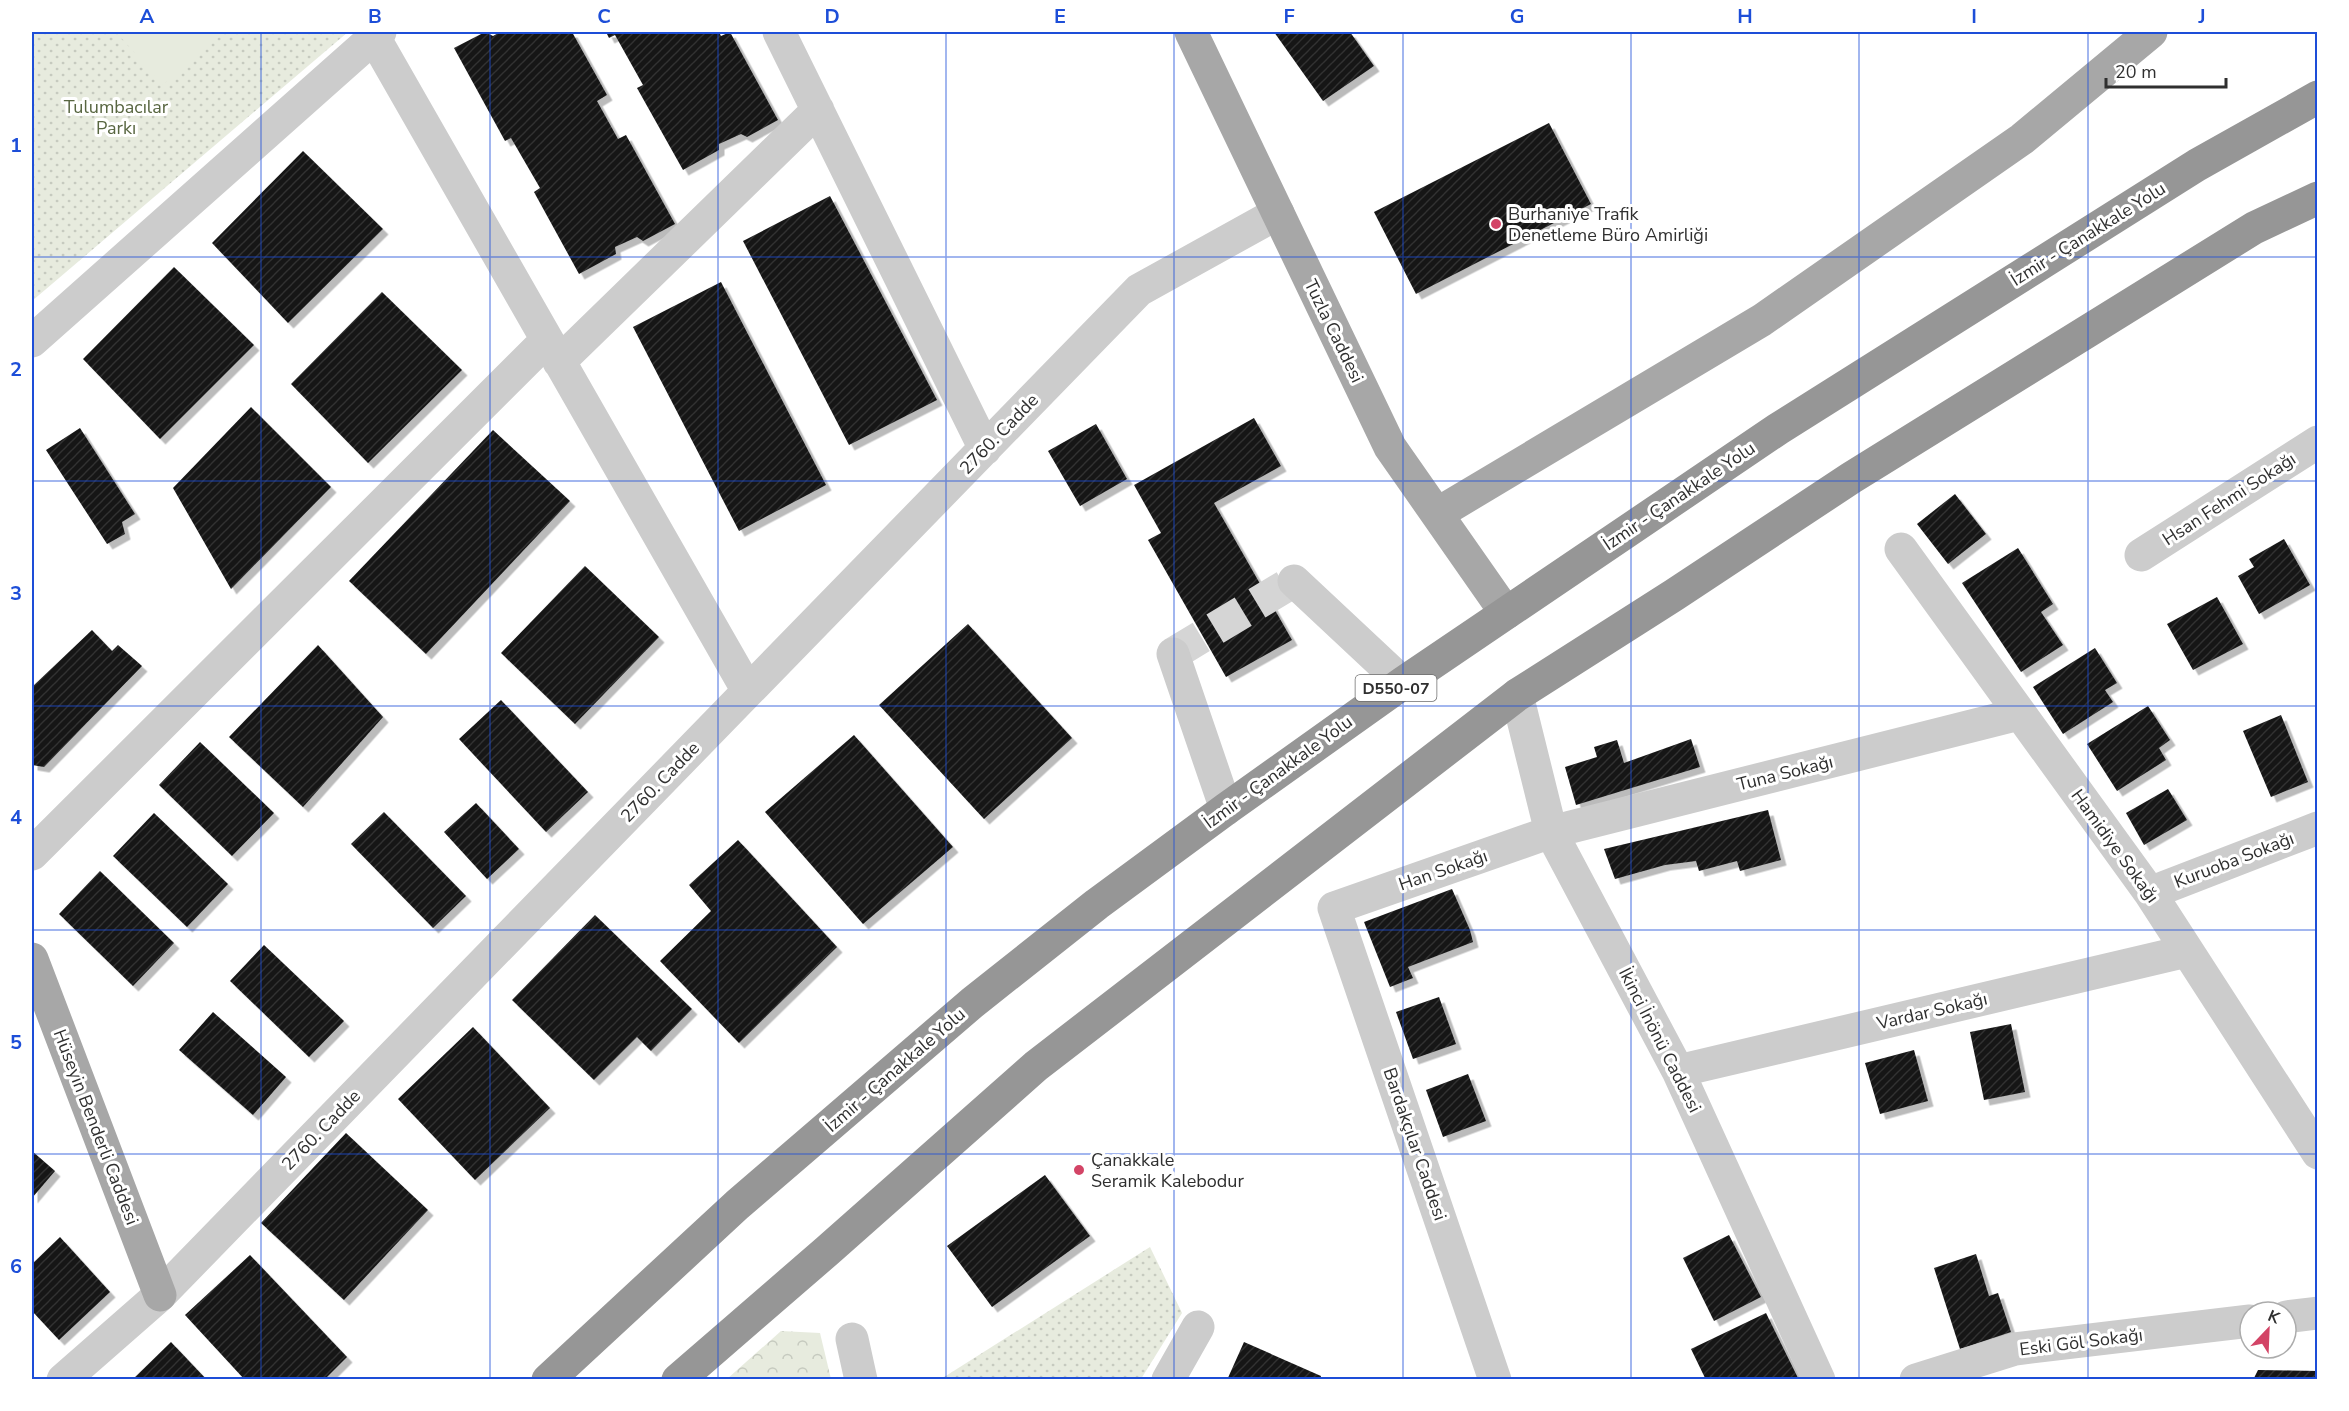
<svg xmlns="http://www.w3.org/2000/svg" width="2349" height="1411" viewBox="0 0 2349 1411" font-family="'Nunito Sans',sans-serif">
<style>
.green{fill:url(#green-dots)}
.forest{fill:url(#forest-crowns)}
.pitch{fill:#e7ebde}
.building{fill:url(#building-hatch);filter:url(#shadow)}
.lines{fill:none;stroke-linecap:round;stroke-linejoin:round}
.minor-tunnel{stroke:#d5d5d5;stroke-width:33;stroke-dasharray:33 16;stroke-linecap:butt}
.minor{stroke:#ccc;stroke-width:33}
.major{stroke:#a7a7a7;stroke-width:33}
.highway{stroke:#969696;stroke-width:33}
.grid{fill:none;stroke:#1d4ed8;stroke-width:1.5;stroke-opacity:0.55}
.poi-dot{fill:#d34466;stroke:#fff;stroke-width:2}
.labels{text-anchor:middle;stroke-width:6;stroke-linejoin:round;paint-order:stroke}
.shield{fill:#fff;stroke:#6d6d6d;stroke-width:1.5}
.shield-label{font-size:16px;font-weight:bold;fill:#2f2f2f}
.park-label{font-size:18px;fill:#586641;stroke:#fff}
.poi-label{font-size:18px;fill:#2f2f2f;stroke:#fff;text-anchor:start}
.street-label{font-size:18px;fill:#2f2f2f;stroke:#fff}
.neatline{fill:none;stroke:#1d4ed8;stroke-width:2}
.grid-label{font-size:20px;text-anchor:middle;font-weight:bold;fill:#1d4ed8}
</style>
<defs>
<pattern id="green-dots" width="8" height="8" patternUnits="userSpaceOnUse" patternTransform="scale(1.5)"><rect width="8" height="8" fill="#e7ebde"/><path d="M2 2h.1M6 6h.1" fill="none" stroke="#c6cabf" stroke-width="1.8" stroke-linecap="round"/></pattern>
<pattern id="forest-crowns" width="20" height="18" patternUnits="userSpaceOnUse" patternTransform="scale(1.5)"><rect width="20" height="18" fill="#e7ebde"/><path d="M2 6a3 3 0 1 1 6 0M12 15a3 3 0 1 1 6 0" fill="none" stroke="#c6cabf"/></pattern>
<pattern id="building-hatch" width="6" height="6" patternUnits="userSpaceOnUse" patternTransform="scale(1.5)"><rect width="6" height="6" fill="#161616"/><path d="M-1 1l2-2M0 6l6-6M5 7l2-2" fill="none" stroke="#303030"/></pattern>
<filter id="shadow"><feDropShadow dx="5.5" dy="5.5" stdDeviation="0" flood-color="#0004"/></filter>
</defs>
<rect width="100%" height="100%" fill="#fff"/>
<path class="green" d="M32,32H348L32,301Z
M1150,1247L1182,1313L1141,1379H941Z"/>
<path class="forest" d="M781,1331L820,1333L831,1379H727Z"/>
<path class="pitch" d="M116,32H225L163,85Z"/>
<path class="building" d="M485,32L493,36L500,32H572L607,95L597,101L618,139L626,135L675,224L643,241L637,237L615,247L616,254L579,274L534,192L540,188L511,138L505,141L454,48Z
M606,32H719L721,36L730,32L778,120L747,137L741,134L719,144V150L683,170L637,88L643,85L615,35L609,38Z
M1274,32H1350L1374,66L1323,101Z
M1549,123L1591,204L1416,294L1374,212Z
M303,151L383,229L288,323L212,243Z
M830,196L937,400L849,445L743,241Z
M174,267L254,345L160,439L83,359Z
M721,282L826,485L739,531L633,327Z
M382,292L462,370L368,463L291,384Z
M251,407L331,487L231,589L173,488Z
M1254,418L1281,466L1214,503L1292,640L1226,677L1148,540L1161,533L1134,485Z
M1096,424L1127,479L1080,506L1048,451Z
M80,428L135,514L122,522L125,534L107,544L46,450Z
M493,430L570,501L426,654L349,581Z
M1955,494L1986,534L1948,564L1917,524Z
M2284,539L2310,585L2259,614L2238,576L2254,567L2249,559Z
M2018,548L2053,604L2041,612L2063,645L2021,672L1962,583Z
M585,566L659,637L575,724L501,653Z
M2217,597L2243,644L2193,670L2167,624Z
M968,624L1072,738L984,819L879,705Z
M92,630L112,651L118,645L142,666L44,767L32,765V687Z
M318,645L383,717L303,807L229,737Z
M2095,648L2117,683L2105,690L2113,702L2063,734L2033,687Z
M501,700L588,792L546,832L459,739Z
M2148,706L2170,740L2159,748L2166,760L2117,791L2087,744Z
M2281,715L2308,782L2271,797L2243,731Z
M854,735L953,847L863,924L765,812Z
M1691,739L1700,767L1576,805L1565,767L1597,757L1594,747L1617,740L1624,763Z
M200,742L274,813L232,856L159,785Z
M2168,789L2187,820L2144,845L2126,813Z
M476,803L519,849L487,879L444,832Z
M1768,810L1781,860L1740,871L1737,861L1699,871L1696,861L1665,865L1615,879L1604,849Z
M384,812L466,896L433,928L351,844Z
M154,813L228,884L187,927L113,856Z
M738,840L837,947L739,1043L660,961L711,911L689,885Z
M100,871L174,943L133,986L59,914Z
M1452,889L1470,930L1473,942L1408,967L1413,978L1390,987L1364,922Z
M595,915L692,1009L651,1051L637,1037L594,1080L512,1000Z
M264,945L344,1021L309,1057L230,981Z
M1439,997L1456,1044L1413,1059L1396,1012Z
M213,1012L286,1077L253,1115L179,1050Z
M2011,1024L2025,1092L1984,1100L1970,1032Z
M473,1027L550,1108L475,1180L398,1099Z
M1914,1050L1928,1101L1880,1114L1865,1063Z
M1468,1074L1486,1121L1443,1137L1426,1090Z
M346,1133L428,1210L344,1300L261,1223Z
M32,1151L55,1171L32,1198Z
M1045,1175L1090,1236L992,1307L947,1246Z
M1729,1235L1761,1297L1714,1321L1683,1258Z
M60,1237L110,1292L59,1340L32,1311V1264Z
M1976,1254L1989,1296L1998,1293L2011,1332L1960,1349L1934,1268Z
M250,1255L347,1357L324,1380H245L185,1315Z
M1766,1313L1799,1380H1706L1691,1349Z
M171,1342L207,1380H132Z
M1244,1342L1321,1376L1320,1380H1227Z
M2258,1370L2318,1371V1380H2253Z"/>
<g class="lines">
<path class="minor-tunnel" d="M1173,654L1294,581"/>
<path class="minor" d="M371,32L748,691
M779,32L985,449
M32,341L380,32
M559,362L818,110
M1901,549L2150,893L2318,1153
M2141,555L2318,442
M1294,581L1403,683
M1173,654L1226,809
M1517,695L1551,832L1678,1071L1819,1380
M32,854L547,340
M2150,893L2318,828
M1678,1071L2187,951
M2286,1317L2318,1313
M852,1339L861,1380
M63,1380L160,1295L1139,290L1278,213
M1168,1380L1198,1327
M1495,1380L1334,908L1551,832L2019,714
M1916,1380L2015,1349L2250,1321"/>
<path class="major" d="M1191,32L1390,447L1506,613
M1437,514L1762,320L2022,139L2151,32
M32,959L160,1295"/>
<path class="highway" d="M548,1380L737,1205L972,1003L1097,904L1226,809L1403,683L1778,429L2197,165L2318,97
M678,1380L827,1251L1036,1066L1517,695L1674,595L1851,478L2254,228L2318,198"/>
</g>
<path class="grid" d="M261,32V1380M490,32V1380M718,32V1380M946,32V1380M1174,32V1380M1403,32V1380M1631,32V1380M1859,32V1380M2088,32V1380M32,257H2318M32,481H2318M32,706H2318M32,930H2318M32,1154H2318"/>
<g class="poi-dot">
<circle cx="1496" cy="224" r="6"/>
<circle cx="1079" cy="1170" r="6"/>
</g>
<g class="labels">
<rect class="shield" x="1355.5" y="675" width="81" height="26" rx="4.5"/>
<g class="shield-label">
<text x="1396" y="694">D550-07</text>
</g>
<g class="park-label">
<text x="116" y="113">Tulumbacılar<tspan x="116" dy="21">Parkı</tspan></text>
</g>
<g class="poi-label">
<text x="1508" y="220">Burhaniye Trafik<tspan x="1508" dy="21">Denetleme Büro Amirliği</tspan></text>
<text x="1091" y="1166">Çanakkale<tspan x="1091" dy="21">Seramik Kalebodur</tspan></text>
</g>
<g class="street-label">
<text transform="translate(2088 234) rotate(-32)" y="6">İzmir - Çanakkale Yolu</text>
<text transform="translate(1334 331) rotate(64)" y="6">Tuzla Caddesi</text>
<text transform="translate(999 434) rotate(-46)" y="6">2760. Cadde</text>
<text transform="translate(1679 496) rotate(-34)" y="6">İzmir - Çanakkale Yolu</text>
<text transform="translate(2229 499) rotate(-33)" y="6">Hsan Fehmi Sokağı</text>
<text transform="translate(1278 772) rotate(-36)" y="6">İzmir - Çanakkale Yolu</text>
<text transform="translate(1785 773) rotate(-14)" y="6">Tuna Sokağı</text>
<text transform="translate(660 782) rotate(-46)" y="6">2760. Cadde</text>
<text transform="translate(2115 846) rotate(54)" y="6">Hamidiye Sokağı</text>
<text transform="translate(2234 860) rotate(-21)" y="6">Kuruoba Sokağı</text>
<text transform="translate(1443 870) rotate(-19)" y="6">Han Sokağı</text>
<text transform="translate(1932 1011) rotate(-13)" y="6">Vardar Sokağı</text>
<text transform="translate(1660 1040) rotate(63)" y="6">İkinci İnönü Caddesi</text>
<text transform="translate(895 1070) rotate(-41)" y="6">İzmir - Çanakkale Yolu</text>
<text transform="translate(96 1127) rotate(69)" y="6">Hüseyin Benderli Caddesi</text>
<text transform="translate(321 1130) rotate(-46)" y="6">2760. Cadde</text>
<text transform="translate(1415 1144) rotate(71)" y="6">Bardakçılar Caddesi</text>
<text transform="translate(2081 1342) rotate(-7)" y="6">Eski Göl Sokağı</text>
</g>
</g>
<rect width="2349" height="1411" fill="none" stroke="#ffffff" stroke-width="66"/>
<g transform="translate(2268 1330) rotate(23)"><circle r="28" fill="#ffffff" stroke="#acacac" stroke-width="1.5"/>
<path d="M0-4.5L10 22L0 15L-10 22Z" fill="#d34466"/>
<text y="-9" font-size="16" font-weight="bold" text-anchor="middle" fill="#2f2f2f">K</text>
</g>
<path d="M2106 78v9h120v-9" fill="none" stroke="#2f2f2f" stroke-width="3"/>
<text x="2115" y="78" font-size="18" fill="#2f2f2f" stroke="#ffffff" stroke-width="4.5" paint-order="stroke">20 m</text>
<rect x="33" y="33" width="2283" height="1345" class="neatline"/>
<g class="grid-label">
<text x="147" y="23">A</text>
<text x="375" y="23">B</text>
<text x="604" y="23">C</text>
<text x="832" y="23">D</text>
<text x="1060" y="23">E</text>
<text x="1289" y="23">F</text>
<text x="1517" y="23">G</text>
<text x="1745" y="23">H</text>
<text x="1974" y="23">I</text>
<text x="2202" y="23">J</text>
<text x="16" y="152">1</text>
<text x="16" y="376">2</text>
<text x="16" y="600">3</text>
<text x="16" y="824">4</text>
<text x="16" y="1049">5</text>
<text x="16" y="1273">6</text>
</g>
</svg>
